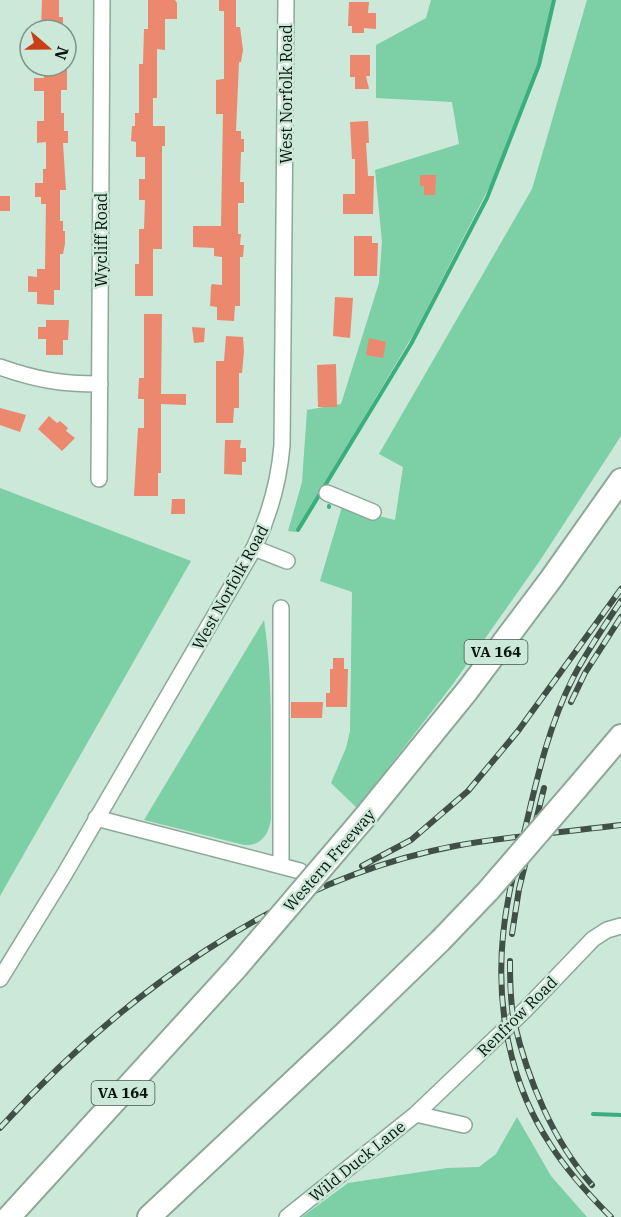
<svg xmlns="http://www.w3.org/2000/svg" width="621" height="1217" viewBox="0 0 621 1217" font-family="'IBM Plex Serif',serif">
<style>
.green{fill:#7dcfa6}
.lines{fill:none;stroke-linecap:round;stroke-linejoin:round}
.stream{stroke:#3aae7d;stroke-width:4}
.building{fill:#eb886e}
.minor-casing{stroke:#8da899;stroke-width:18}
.highway-casing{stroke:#8da899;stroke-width:26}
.minor{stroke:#fff;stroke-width:15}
.highway{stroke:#fff;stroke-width:22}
.rail-casing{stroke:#404f47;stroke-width:6}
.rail{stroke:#cbe8d8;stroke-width:4;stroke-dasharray:11;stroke-linecap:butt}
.highway-bridge-casing{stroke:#8da899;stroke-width:26;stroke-linecap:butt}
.highway-bridge{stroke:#fff;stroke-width:22}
.labels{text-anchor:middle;stroke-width:5;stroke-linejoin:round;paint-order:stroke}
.shield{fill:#cbe8d8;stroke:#45544c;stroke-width:1.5}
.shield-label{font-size:15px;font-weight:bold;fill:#0b1510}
.street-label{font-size:16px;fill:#0b1510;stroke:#cbe8d8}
</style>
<rect width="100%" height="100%" fill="#cbe8d8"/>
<path class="green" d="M431,0H553L541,60L498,170L416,330L296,532L288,531L302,482L307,410L341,404L379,283L382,242L375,170L459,144L452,102L376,98V45L426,18Z
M587,0H621V436L541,559L453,684L357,808L331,783L346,748L350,731L352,592L320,581L342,507L395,520L403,467L379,454L532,189Z
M0,488L191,561L0,896Z
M264,620C274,685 270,752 271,818C269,835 261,846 244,845L144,820Z
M517,1117L551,1176L587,1217H302L348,1183L447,1168L479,1167L496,1154Z"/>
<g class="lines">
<path class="stream" d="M329,507V506
M298,530L411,344L487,198L539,65L554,0
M593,1114L621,1115"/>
</g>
<path class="building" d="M42,0H59V17H63V30H41Z
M148,0H175L177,3V19H165V50L157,49V98H153V126H165V146H162V249H153V296H135V264H139V229H144L145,200H139V179H145V157H136V142L131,141L132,126H135V113H139V64H143L144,29H148Z
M219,0H236V27H240L243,50L241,62H239L236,131H241V139H244V152H241L240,182H244V203H238V234H241L240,245H244L243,257H240V306H235L234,321L217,320V307L210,306L211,286L212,284L222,285V257L214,256V248L193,247V226H221L223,114H216V80L224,79V11H219Z
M349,2H369L368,13H376V29L364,28V33H352V26H348Z
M350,55H370V76H366L369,89H355V77H350Z
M44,68H67V90H61V113H64V131H68V143H63L66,190H60V221H63V231H65V244L63,254H60V290H54V305L37,304V292H28V276L37,277V269H45L46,204H41V197H35V183H43V169H46V142L37,143V121H44V91H34V78H44Z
M368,121L369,143H366L368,176H374L373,214H343V194H355V159H352L350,122Z
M420,175H436L435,195H424V186H420Z
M0,196H10V211H0Z
M354,236H372V243H378L377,276H354Z
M335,297L353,298L350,338L333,336Z
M144,314H162L161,394H186V405L161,404V473H158V496H134L138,428H144V399H138L139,378H144Z
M46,320H69L68,340H63V355H46V339H38V327H46Z
M192,327L205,328L204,342L194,343Z
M226,336L243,337L244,351L242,373H239V408H234L233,423H216V361H224Z
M369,338L386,342L383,358L366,355Z
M336,364L337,407H318L317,365Z
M0,408L26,415L20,432L0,425Z
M49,416L57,423L60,421L68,428L66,431L75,438L62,451L38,429Z
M225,440H241L240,448H246V462H242V475L224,474Z
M172,499H185V514H171Z
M333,658H344V669H348L347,707H326V693H330V669H333Z
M291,702H323L322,718H291Z"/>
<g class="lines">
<g class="minor-casing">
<path id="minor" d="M0,367C37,380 61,384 100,384
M99,479L102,0
M327,493L373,512
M254,548L287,561
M96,818L300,871
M281,866V608
M0,979L64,875L254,548C270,514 279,482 282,445L286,0
M416,1114L525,1010L593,939L607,930L621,926
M287,1217L416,1114L464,1125"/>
</g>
<g class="highway-casing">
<path id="highway" d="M576,789L621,736
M364,818L467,691L551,579L621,480
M9,1217L236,968
M149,1217L344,1034L440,941"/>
</g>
<use href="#minor" class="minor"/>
<use href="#highway" class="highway"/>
<g class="rail-casing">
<path id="rail" d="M571,702L585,673L621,617
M362,866L411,840L468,791L518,731L621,589
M512,934L519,889L544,788
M510,961C510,981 510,1001 514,1021C527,1078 553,1141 592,1185
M0,1128C119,997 277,880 455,846C509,836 566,832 621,825
M611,1217C589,1195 567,1171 550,1144C502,1071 492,980 509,895C513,873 520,851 525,829C537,778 549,725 573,678C587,651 604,626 621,601"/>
</g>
<use href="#rail" class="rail"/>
<g class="highway-bridge-casing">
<path id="highway-bridge" d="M440,941L488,891L576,789
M236,968L364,818"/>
</g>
<use href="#highway-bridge" class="highway-bridge"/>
</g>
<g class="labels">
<g class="shield">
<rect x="464.5" y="640" width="63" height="24" rx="4.5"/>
<rect x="91.5" y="1081" width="63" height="24" rx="4.5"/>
</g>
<g class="shield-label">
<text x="496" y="657">VA 164</text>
<text x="123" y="1098">VA 164</text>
</g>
<g class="street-label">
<text transform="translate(286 94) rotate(-90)" y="6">West Norfolk Road</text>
<text transform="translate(101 240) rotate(-90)" y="6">Wycliff Road</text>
<text transform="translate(230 587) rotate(-61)" y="6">West Norfolk Road</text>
<text transform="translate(329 860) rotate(-49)" y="6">Western Freeway</text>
<text transform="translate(517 1016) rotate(-45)" y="6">Renfrow Road</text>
<text transform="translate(357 1161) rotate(-39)" y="6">Wild Duck Lane</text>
</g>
</g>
<g transform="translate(48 48) rotate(110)"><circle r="28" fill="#cbe8d8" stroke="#7e9488" stroke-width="1.5"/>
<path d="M0-4.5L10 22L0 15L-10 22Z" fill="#c73e17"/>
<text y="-9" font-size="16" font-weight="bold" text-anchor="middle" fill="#0b1510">N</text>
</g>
</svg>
